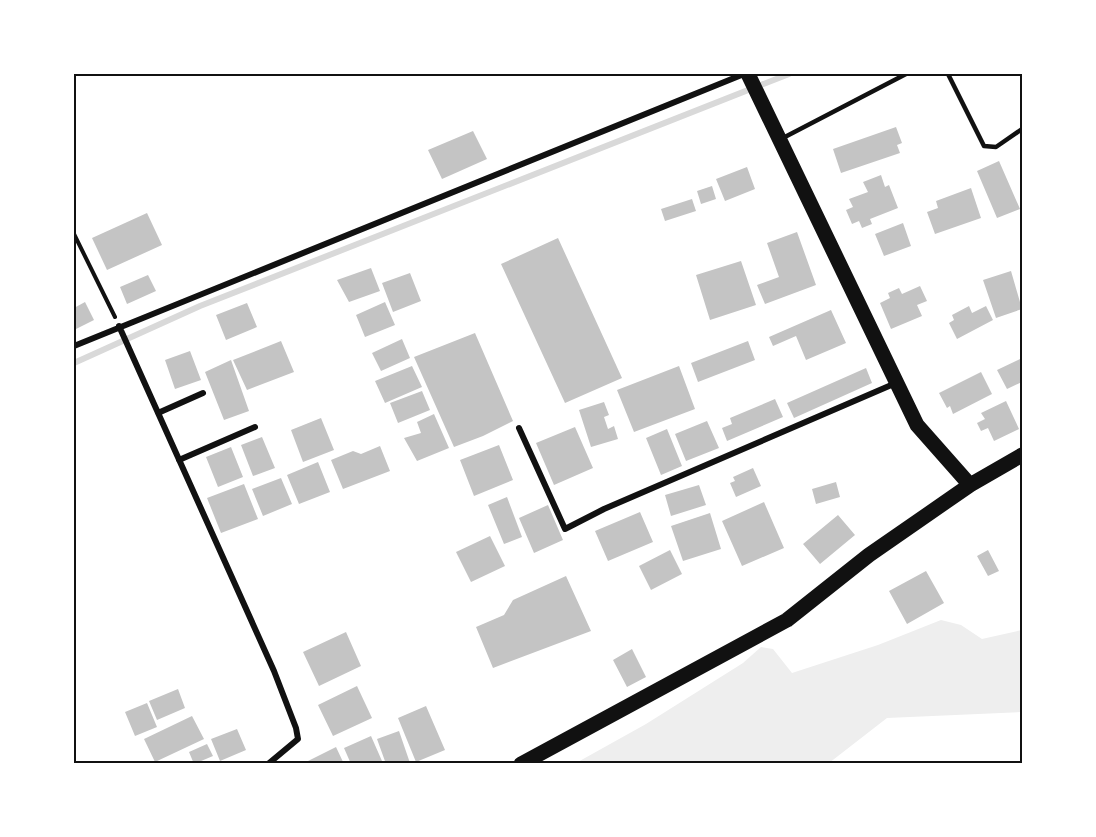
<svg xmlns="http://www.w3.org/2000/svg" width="1096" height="837" viewBox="0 0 1096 837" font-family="'DM Sans',sans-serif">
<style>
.green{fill:#eee}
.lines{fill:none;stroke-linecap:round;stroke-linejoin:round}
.stream{stroke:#d9d9d9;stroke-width:6}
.building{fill:#c4c4c4}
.path{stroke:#111;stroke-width:4}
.service{stroke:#111;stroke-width:4.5}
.minor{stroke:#111;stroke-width:6}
.primary{stroke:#111;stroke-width:15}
.neatline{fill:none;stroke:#111;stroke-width:2}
</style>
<rect width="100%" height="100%" fill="#fff"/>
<path class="green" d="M941,620L961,625L982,639L1022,630V712L887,718L829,763H576L646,724L743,663L761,647L773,649L792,673L878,645Z"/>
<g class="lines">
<path class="stream" d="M74,363L200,306L789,74"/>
</g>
<path class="building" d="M896,127L902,143L897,145L900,153L841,173L833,149Z
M473,131L487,159L442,179L428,150Z
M999,161L1020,209L997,218L977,171Z
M747,167L755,189L725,201L716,179Z
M881,175L885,187L889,185L898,208L870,219L872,224L862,228L859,221L852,224L846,210L853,207L849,199L868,192L863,182Z
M712,186L716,199L701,204L697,191Z
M971,188L981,218L935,234L927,212L938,208L936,201Z
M692,199L696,211L665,221L661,209Z
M147,213L162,245L107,270L92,238Z
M903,223L911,246L884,256L875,234Z
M797,232L816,285L765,304L757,285L779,277L767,243Z
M558,238L622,378L565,403L501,264Z
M741,261L756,305L710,320L696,275Z
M371,268L380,291L349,302L337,280Z
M1011,271L1022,309L996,318L983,280Z
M410,273L421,301L393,312L382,283Z
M148,275L156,291L127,304L120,287Z
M920,286L927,301L917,305L922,316L891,329L880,303L890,298L888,293L899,288L902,294Z
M85,302L94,320L74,330V308Z
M385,302L395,325L365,337L356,315Z
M247,303L257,327L226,340L216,315Z
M969,306L972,313L986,306L993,320L957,339L949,323L954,320L952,315Z
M831,310L846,343L806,360L796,336L773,346L769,337Z
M475,333L513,421L483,436L454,447L414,357Z
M402,339L410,358L381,371L372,353Z
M281,341L294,372L247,390L233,360Z
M748,341L755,360L698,382L691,363Z
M190,351L201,380L175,389L165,360Z
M1022,358V382L1007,389L997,370Z
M231,360L249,411L224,420L205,372Z
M412,366L422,387L385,403L375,381Z
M679,366L695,409L634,432L617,390Z
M866,368L872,383L794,418L787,403Z
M981,372L992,394L953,414L950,406L947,408L939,393Z
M422,391L430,410L398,423L390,403Z
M775,399L783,417L727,441L722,428L732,424L730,418Z
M1006,401L1019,429L994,441L988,428L981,431L977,423L985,419L981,413Z
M604,402L609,415L604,417L608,429L614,426L618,439L591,447L579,410Z
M434,414L449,448L417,461L404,438L421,433L417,422Z
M321,418L334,450L303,462L291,430Z
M707,421L719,448L686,461L675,434Z
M575,427L593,468L554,485L536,443Z
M667,429L682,466L661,475L646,438Z
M262,437L275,468L253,476L241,445Z
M499,445L513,480L474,496L460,460Z
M380,446L390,471L343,489L331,460L353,451L361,454Z
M231,447L243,477L218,487L206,457Z
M318,462L330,492L299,504L287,475Z
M753,468L761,486L736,497L730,483L735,481L733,477Z
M281,478L292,504L263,516L252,489Z
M836,482L840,497L816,504L812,489Z
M244,484L258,519L221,533L207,498Z
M699,485L706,505L671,516L665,495Z
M507,497L522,537L504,544L488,505Z
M764,502L784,548L742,566L722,521Z
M548,505L563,540L534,553L519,518Z
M640,512L653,542L608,561L595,531Z
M710,513L721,549L683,561L671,526Z
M838,515L855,535L820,564L803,544Z
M490,536L505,566L471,582L456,552Z
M670,550L682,574L651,590L639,566Z
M988,550L999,571L988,576L977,556Z
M926,571L944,603L907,624L889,591Z
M566,576L591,631L493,668L476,627L504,615L513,600Z
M346,632L361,666L319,686L303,652Z
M632,649L646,677L627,687L613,660Z
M357,686L372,718L333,736L318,705Z
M178,689L185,708L157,720L149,701Z
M147,703L157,727L135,736L125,712Z
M426,706L445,750L416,762L398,718Z
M192,716L204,739L155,762L144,739Z
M237,729L246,750L220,761L211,739Z
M399,731L410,763L386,764L377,739Z
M371,736L382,761L376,764H351L344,748Z
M207,744L213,756L194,764L189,752Z
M336,747L344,764H309L308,761Z"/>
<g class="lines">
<path class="path" d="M74,234L115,317"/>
<path class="service" d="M948,74L984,146L996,147L1022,129
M781,139L906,74"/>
<path class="minor" d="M119,326L274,671L296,728L298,739L268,764
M74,346L744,74
M158,413L203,393
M519,428L565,529L604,509L896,383
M179,460L255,427"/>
<path class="primary" d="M748,74L917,425L970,485
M521,764L787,620L869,555L970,485L1022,455"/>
</g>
<rect width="1096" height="837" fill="none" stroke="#ffffff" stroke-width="150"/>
<rect x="75" y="75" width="946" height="687" class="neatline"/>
</svg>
